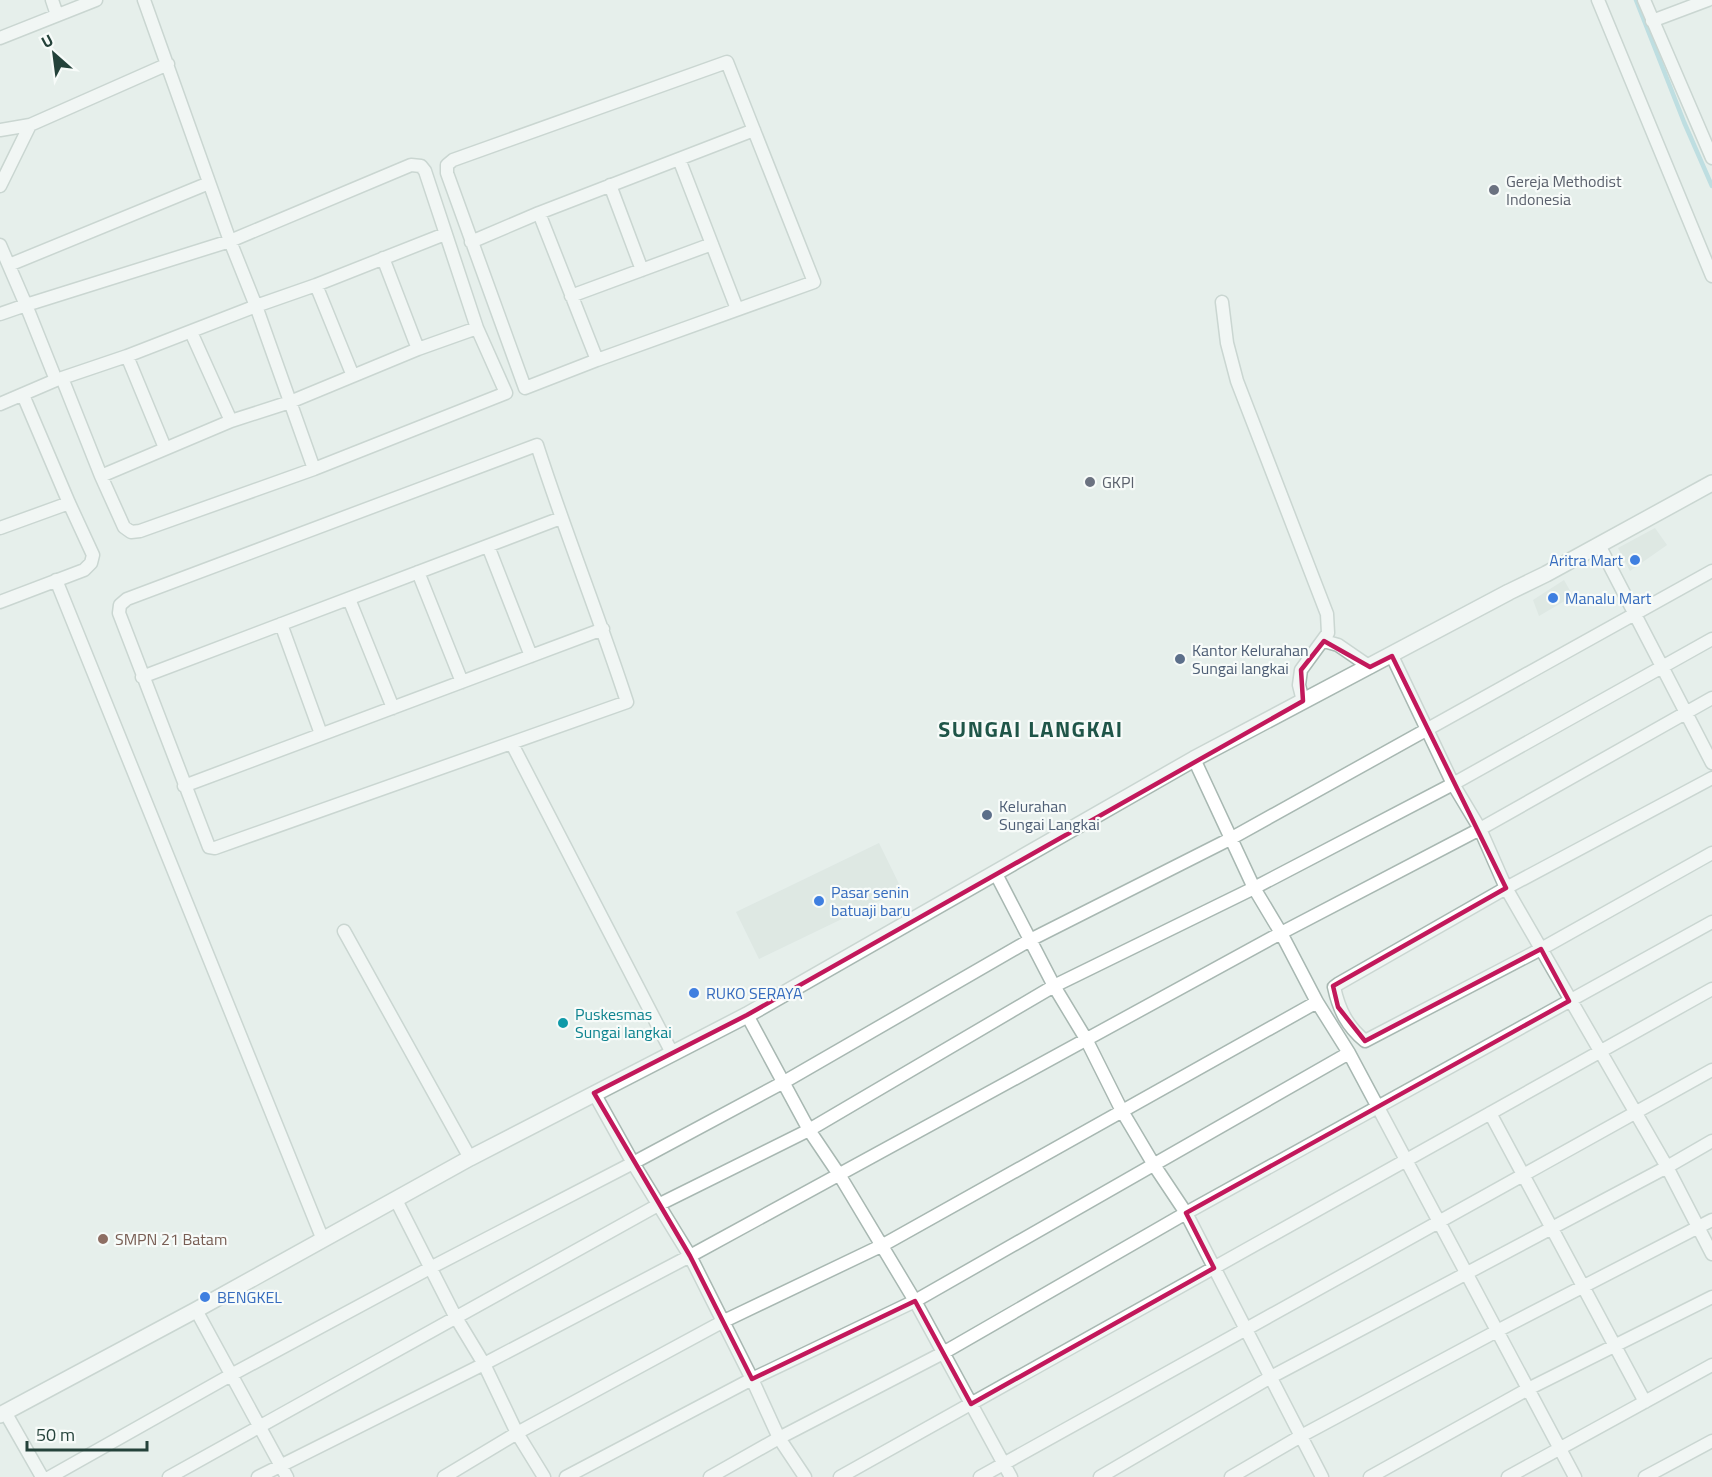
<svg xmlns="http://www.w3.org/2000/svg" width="1712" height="1477" viewBox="0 0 1712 1477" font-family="'Titillium Web',sans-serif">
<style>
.built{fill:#d4dfda}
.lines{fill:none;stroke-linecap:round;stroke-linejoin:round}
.stream{stroke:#8ec9d4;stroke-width:4.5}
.minor-casing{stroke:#a8b8b2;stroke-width:15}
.tertiary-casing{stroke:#a8b8b2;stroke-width:18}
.minor{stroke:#fff;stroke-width:12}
.tertiary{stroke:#fff;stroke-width:15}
.marked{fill:none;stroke:#c2185b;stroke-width:4.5;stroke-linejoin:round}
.worship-dot{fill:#6b7280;stroke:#f7fbf9;stroke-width:2}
.shop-dot{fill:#3f7fe0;stroke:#f7fbf9;stroke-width:2}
.service-dot{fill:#5c6f8a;stroke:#f7fbf9;stroke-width:2}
.culture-dot{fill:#0f9aa8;stroke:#f7fbf9;stroke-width:2}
.education-dot{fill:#8d6e63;stroke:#f7fbf9;stroke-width:2}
.labels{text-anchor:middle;stroke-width:4.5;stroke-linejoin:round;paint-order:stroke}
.worship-label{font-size:16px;fill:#5b616d;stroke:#f7fbf9;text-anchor:start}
.shop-label{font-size:16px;fill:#366cbe;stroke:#f7fbf9;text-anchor:start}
.service-label{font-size:16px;fill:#4e5e75;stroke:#f7fbf9;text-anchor:start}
.culture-label{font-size:16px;fill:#0d838f;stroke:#f7fbf9;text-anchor:start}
.education-label{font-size:16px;fill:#785e54;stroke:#f7fbf9;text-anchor:start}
.district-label{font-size:22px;font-weight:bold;letter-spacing:1.5px;fill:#1f5548;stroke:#f7fbf9}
</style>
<rect width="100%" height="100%" fill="#e6efeb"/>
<path class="built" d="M1655,528L1667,545L1630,571L1618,548Z
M1564,580L1573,596L1539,616L1533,600Z
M879,843L902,890L759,959L736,912Z"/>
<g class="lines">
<path class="stream" d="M1636,0L1684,122L1712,186"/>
<g class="minor-casing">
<path id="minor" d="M52,0L57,15
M144,0L230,241L256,306L314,469
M1598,0L1712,276
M1644,0L1712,158
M1652,21L1708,0
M0,38L96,0
M727,62L814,282L597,360L525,388L447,173V165L453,160Z
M0,130L30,125
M679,159L737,309
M610,185L642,270
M0,186L30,125L168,64
M539,213L597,360
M471,242L539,213L754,130
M0,245L26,305L0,314
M383,258L418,349
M9,265L209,183
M316,285L353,376
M571,296L712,244
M1222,302L1227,343L1237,381L1327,614L1328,633L1301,670L1299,685L1303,701
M191,332L231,421
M127,356L165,448
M0,404L56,380L26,305L230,241L411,165L421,166L425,171L477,328L506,393L314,469L140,531L131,532L124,527L101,476L62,378L127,356L256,306L316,285L445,234
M537,445C565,532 599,616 627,702L215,848L209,847L119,613L120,605L127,599Z
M101,476L231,421L290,402L418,349L477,328
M0,528L69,503
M1599,545L1712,763
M488,546L531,656
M418,572L462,682
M56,580L323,1240
M349,599L393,708
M0,602L84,570L91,563L93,555L69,503L23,395
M281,624L321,734
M1324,641L1338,645L1370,667
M1392,656L1453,784L1480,829L1506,888L1667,1167L1712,1254
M142,677L561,518
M512,744L672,1053
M1194,759L1254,888L1281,933L1317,1002L1349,1053L1575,1477
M1712,778L1506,888L1338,984L1334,987C1339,1010 1347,1026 1365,1041L1541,949L1712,853
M184,786L603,629
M995,872L1054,986L1086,1039L1122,1111L1154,1165L1186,1213L1322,1477
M344,931L470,1158
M747,1015L809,1130L840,1176L915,1301L1011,1477
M594,1093L633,1163L690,1256L752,1379L779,1438L805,1477
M1490,1113L1645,1402
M396,1200L455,1316L484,1364L517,1433L544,1477
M196,1310L287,1477
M5,1412L42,1477
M50,1477L231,1375L430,1268L633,1163L784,1082L1030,940L1230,839L1712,571
M169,1477L658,1205L809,1130L1054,986L1254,888L1453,784L1712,639
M258,1477L484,1364L690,1256L1281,933L1480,829L1712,698
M444,1477L517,1433L722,1322L883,1245L1317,1002
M566,1477L752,1379L915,1301L1349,1053
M710,1477L779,1438L943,1353L1186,1213L1712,922
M840,1477L1712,989
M980,1477L1712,1070
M1100,1477L1271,1377L1667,1167L1712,1141
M1231,1477L1301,1436L1497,1331L1712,1220
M1370,1477L1528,1389L1712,1297
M1508,1477L1712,1365
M1645,1477L1712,1441"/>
</g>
<g class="tertiary-casing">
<path id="tertiary" d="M0,1415L196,1310L470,1158L747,1015L1194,759L1509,592L1546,574L1712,483"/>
</g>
<use href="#minor" class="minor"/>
<use href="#tertiary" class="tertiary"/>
</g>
<path d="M0 0H1712V1477H0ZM1324,641L1370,667L1392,656L1506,888L1333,986L1338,1007L1365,1041L1541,949L1569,1001L1186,1213L1214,1268L971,1404L915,1301L752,1379L690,1256L594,1093L747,1015L1303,701L1301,670Z" fill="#e6efeb" fill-opacity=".55" fill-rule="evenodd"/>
<path class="marked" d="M1324,641L1370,667L1392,656L1506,888L1333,986L1338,1007L1365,1041L1541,949L1569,1001L1186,1213L1214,1268L971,1404L915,1301L752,1379L690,1256L594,1093L747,1015L1303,701L1301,670Z"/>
<g class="worship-dot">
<circle cx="1494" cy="190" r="6"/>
<circle cx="1090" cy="482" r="6"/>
</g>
<g class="shop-dot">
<circle cx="1635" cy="560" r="6"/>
<circle cx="1553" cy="598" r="6"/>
<circle cx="819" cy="901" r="6"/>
<circle cx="694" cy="993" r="6"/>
<circle cx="205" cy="1297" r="6"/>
</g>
<g class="service-dot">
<circle cx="1180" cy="659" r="6"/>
<circle cx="987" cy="815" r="6"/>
</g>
<circle class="culture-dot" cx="563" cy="1023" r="6"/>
<circle class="education-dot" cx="103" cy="1239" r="6"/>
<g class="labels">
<g class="worship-label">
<text x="1506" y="187">Gereja Methodist<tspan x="1506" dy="18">Indonesia</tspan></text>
<text x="1102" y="488">GKPI</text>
</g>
<g class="shop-label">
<text x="1623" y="566" text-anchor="end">Aritra Mart</text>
<text x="1565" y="604">Manalu Mart</text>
<text x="831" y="898">Pasar senin<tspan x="831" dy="18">batuaji baru</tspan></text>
<text x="706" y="999">RUKO SERAYA</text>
<text x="217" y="1303">BENGKEL</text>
</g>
<g class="service-label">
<text x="1192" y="656">Kantor Kelurahan<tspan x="1192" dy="18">Sungai langkai</tspan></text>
<text x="999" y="812">Kelurahan<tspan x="999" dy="18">Sungai Langkai</tspan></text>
</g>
<g class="culture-label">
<text x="575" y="1020">Puskesmas<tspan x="575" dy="18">Sungai langkai</tspan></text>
</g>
<g class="education-label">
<text x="115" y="1245">SMPN 21 Batam</text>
</g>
<g class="district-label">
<text x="1031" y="737">SUNGAI LANGKAI</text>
</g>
</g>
<g transform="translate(54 54) rotate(332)" stroke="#f7fbf9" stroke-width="4.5" paint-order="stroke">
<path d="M0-4.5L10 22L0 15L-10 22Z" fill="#24423a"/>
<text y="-9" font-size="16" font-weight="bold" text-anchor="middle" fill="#24423a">U</text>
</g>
<path d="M27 1441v9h120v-9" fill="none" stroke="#24423a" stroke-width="3"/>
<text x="36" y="1441" font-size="18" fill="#24423a" stroke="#f7fbf9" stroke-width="4.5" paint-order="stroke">50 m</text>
</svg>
